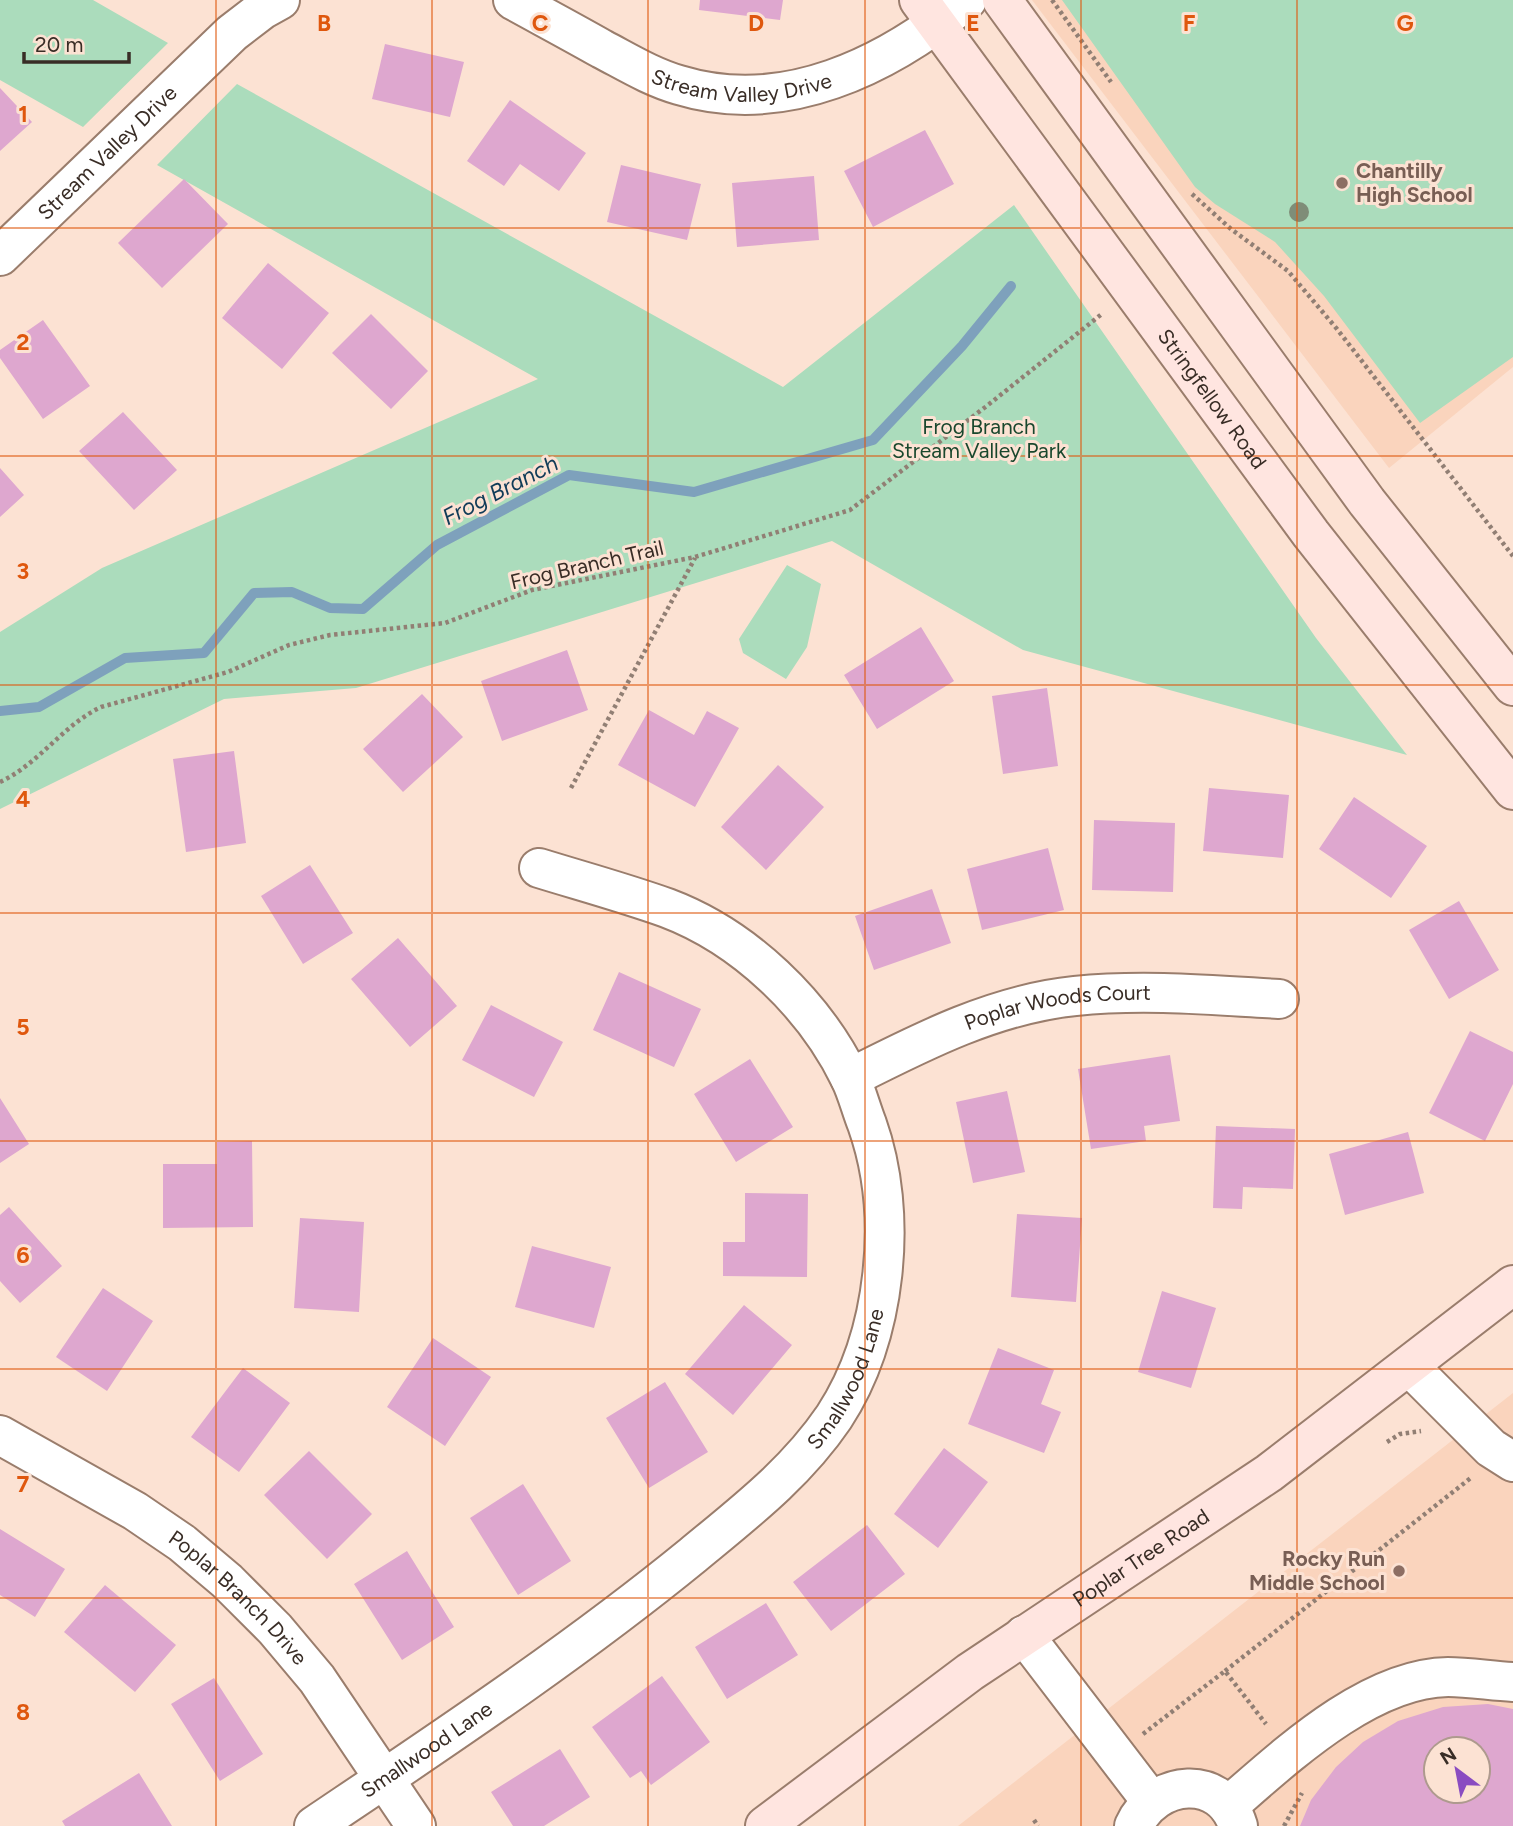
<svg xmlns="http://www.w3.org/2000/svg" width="1513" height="1826" viewBox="0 0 1513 1826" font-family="Figtree,sans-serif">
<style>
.built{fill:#fad4bd;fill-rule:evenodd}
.green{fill:#abdcbc}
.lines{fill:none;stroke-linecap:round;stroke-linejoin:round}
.stream{stroke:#7ea1bc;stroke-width:10}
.building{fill:#dea7cf;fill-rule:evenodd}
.minor-casing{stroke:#9a7d6c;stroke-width:42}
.secondary-casing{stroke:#9a7d6c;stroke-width:42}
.path{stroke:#917f74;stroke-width:4.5;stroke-dasharray:3.5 3.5;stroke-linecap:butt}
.minor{stroke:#fff;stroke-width:38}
.secondary{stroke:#ffe5e0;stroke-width:38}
.tree{fill:#7f8d78}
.grid{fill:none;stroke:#df570d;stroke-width:2;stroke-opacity:0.55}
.education-dot{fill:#8d6e63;stroke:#fce2d3;stroke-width:2.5}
.labels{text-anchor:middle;stroke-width:6;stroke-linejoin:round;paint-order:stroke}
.street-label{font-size:21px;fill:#392d26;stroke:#fce2d3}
.education-label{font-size:21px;font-weight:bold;fill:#785e54;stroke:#fce2d3;text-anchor:start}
.park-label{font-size:21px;fill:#19472d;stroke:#fce2d3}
.water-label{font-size:23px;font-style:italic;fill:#113c58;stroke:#fce2d3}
.grid-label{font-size:23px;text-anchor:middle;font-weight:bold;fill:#df570d;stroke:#fce2d3;stroke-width:6;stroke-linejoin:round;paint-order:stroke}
</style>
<rect width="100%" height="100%" fill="#fce2d3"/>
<path class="built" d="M1032,0H1513V367L1389,468Z
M1513,1393V1826H958ZM1436,1749H1478V1791H1436Z"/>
<path class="green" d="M0,0H93L168,43L83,127L0,80Z
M1062,0H1513V357L1420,423L1324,296L1275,242L1215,204L1195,187Z
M237,84L783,387L1014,205L1316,638L1407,755L1023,650L832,541L356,688L224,699L0,809V632L102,568L538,379L157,165Z
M787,565L821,584L807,647L786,679L743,653L739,639Z"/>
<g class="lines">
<path class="stream" d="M0,711L39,707L125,658L204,653L254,593L292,592L330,608L363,609L437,545L569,475L694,492L873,440L962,346L1011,286"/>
</g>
<path class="building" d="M700,0H783L780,20L699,10Z
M385,44L464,62L450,117L372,99Z
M0,88L32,122L0,151Z
M510,100L586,153L559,191L520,164L504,186L467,161Z
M925,130L954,184L873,227L844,171Z
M621,165L701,184L687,240L607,222Z
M814,176L819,240L737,247L732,183Z
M184,179L228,224L162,288L118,243Z
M268,263L329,313L282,369L222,318Z
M371,314L428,371L391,409L332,353Z
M43,320L90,386L43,419L0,358V350Z
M123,412L177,470L134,510L79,451Z
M0,468L24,495L0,517Z
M921,627L954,681L877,729L844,675Z
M567,650L588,710L502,741L481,681Z
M1047,688L1058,766L1003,774L992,696Z
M422,694L463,737L403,792L363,749Z
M649,710L694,735L707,711L739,728L695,807L618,765Z
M234,751L246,843L186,852L173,759Z
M778,765L824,807L766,870L721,827Z
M1209,788L1289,795L1283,858L1203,851Z
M1354,797L1427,846L1391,898L1319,849Z
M1094,820L1175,823L1173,892L1092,890Z
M1048,848L1064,910L982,930L967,869Z
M310,865L353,933L303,964L261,896Z
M932,889L951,943L874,970L855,916Z
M1459,901L1499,970L1449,999L1409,930Z
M398,938L457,1006L410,1047L351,979Z
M619,972L701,1009L674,1067L593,1030Z
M491,1005L563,1042L534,1097L462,1060Z
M1470,1031L1513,1052V1084L1485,1141L1429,1113Z
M1170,1055L1180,1121L1144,1126L1146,1141L1091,1149L1078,1069Z
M750,1059L793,1127L736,1162L694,1094Z
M1007,1091L1025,1172L973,1183L956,1102Z
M0,1098L29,1144L0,1163Z
M1216,1126L1295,1129L1293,1189L1243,1187L1242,1209L1213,1208Z
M1408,1132L1424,1193L1345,1215L1329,1154Z
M252,1141L253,1227L163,1228V1164H217V1142Z
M745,1193L808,1194L807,1277L723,1276V1242H745Z
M9,1207L62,1266L20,1303L0,1281V1215Z
M1017,1214L1082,1218L1076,1302L1011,1297Z
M300,1218L364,1222L359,1312L294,1308Z
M532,1246L611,1267L594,1328L515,1307Z
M103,1288L153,1321L107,1391L56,1357Z
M1162,1291L1216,1308L1191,1388L1138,1372Z
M744,1305L792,1345L733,1415L685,1374Z
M433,1338L491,1377L445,1446L387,1407Z
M998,1348L1054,1370L1041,1404L1061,1412L1044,1453L968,1424Z
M243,1368L290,1403L239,1472L191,1437Z
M665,1382L708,1452L649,1488L606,1418Z
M944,1448L988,1482L938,1548L894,1514Z
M309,1451L372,1514L327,1559L264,1495Z
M523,1484L571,1561L518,1595L470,1518Z
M867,1525L905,1574L831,1631L793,1582Z
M0,1529L65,1569L35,1617L0,1595Z
M407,1551L454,1627L402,1660L354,1584Z
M105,1585L176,1645L135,1692L64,1632Z
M766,1603L798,1655L727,1699L695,1647Z
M662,1676L710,1742L651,1785L641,1771L630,1778L592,1727Z
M214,1678L263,1754L220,1781L171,1704Z
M1488,1704L1513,1709V1826H1300L1311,1800L1336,1767L1363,1742L1398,1721L1443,1707ZM1436,1749H1478V1791H1436Z
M560,1749L590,1797L544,1826H513L491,1792Z
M139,1773L172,1826H65L62,1821Z"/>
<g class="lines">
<g class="minor-casing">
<g id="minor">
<path id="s1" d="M513,0C542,16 572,32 602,49C627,62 651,77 679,85C784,117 887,66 967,0"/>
<path id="s2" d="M0,256L232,33L262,10L280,0"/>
<path id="s3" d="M850,1078C921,1042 995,1004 1075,996C1143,989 1211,995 1279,999"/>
<path d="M1409,1366L1491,1448L1513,1462"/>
<path id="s4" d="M0,1435L135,1511L182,1543L227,1581L275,1629L317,1679L416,1826"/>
<path d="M1024,1635L1151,1801"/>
<path d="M1228,1806C1285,1757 1368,1678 1448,1677C1469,1677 1492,1681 1513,1682"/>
<path id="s5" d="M314,1826C443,1739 573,1653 693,1555C745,1512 796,1473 834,1417C887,1336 899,1214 867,1124C861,1109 857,1092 850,1078C814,1004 744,937 667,908C625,893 581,881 539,868"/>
<path d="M1134,1826C1155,1779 1222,1773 1238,1826"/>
</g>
</g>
<g class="secondary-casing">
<g id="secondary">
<path id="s6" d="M919,0L1311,534L1513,790"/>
<path d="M1002,0L1367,502L1513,686"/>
<path id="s7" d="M765,1826L970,1672L1269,1473L1513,1285"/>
</g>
</g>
<path class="path" d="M1052,0L1111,82
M1192,194L1231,229L1288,271L1337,329L1513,556
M0,782C39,764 63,725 101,707L228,672L289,645L330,635L445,623L532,590L695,557L850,510L988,405L1103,313
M571,788L695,558
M1387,1442L1400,1434L1421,1431
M1225,1671L1472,1477
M1143,1734L1225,1671L1266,1724
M1034,1820L1038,1826
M1284,1826L1302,1793"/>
<use href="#minor" class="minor"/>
<use href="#secondary" class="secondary"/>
</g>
<circle class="tree" cx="1299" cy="212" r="10"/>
<path class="grid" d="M216,0V1826M432,0V1826M648,0V1826M865,0V1826M1081,0V1826M1297,0V1826M0,228H1513M0,456H1513M0,685H1513M0,913H1513M0,1141H1513M0,1369H1513M0,1598H1513"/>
<g class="education-dot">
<circle cx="1342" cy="183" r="7"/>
<circle cx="1399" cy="1571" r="7"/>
</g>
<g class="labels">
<g class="street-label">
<text dy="7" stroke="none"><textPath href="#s1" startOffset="250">Stream Valley Drive</textPath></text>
<text dy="7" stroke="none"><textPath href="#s2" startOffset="149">Stream Valley Drive</textPath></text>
<text dy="7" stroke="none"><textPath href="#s6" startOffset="495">Stringfellow Road</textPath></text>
<text transform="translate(587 565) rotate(-13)" y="7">Frog Branch Trail</text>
<text dy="7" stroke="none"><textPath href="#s3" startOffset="222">Poplar Woods Court</textPath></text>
<text dy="7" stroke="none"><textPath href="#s5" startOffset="704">Smallwood Lane</textPath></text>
<text dy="7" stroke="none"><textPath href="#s7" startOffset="462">Poplar Tree Road</textPath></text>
<text dy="7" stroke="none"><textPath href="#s4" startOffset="290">Poplar Branch Drive</textPath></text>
<text dy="7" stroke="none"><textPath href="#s5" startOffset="136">Smallwood Lane</textPath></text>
</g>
<g class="education-label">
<text x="1356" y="178">Chantilly<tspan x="1356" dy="24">High School</tspan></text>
<text x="1385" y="1566" text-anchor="end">Rocky Run<tspan x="1385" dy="24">Middle School</tspan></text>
</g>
<g class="park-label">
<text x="979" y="434">Frog Branch<tspan x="979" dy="24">Stream Valley Park</tspan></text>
</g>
<g class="water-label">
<text transform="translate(500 490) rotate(-27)" y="8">Frog Branch</text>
</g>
</g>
<g class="grid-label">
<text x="324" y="31">B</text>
<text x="540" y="31">C</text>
<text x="756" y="31">D</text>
<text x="973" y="31">E</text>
<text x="1189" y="31">F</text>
<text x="1405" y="31">G</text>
<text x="23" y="122">1</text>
<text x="23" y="350">2</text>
<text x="23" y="579">3</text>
<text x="23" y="807">4</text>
<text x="23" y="1035">5</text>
<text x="23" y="1263">6</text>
<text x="23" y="1492">7</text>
<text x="23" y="1720">8</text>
</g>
<g transform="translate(1457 1770) rotate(328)"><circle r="33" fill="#fce2d3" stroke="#ae9a8e" stroke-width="2"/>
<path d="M0-5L12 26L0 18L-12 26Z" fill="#8a4cc1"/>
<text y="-10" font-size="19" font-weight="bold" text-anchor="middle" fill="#392d26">N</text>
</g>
<path d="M24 52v10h105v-10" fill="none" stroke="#392d26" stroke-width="3.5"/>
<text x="35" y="52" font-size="21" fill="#392d26" stroke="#fce2d3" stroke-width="5" paint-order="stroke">20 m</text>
</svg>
